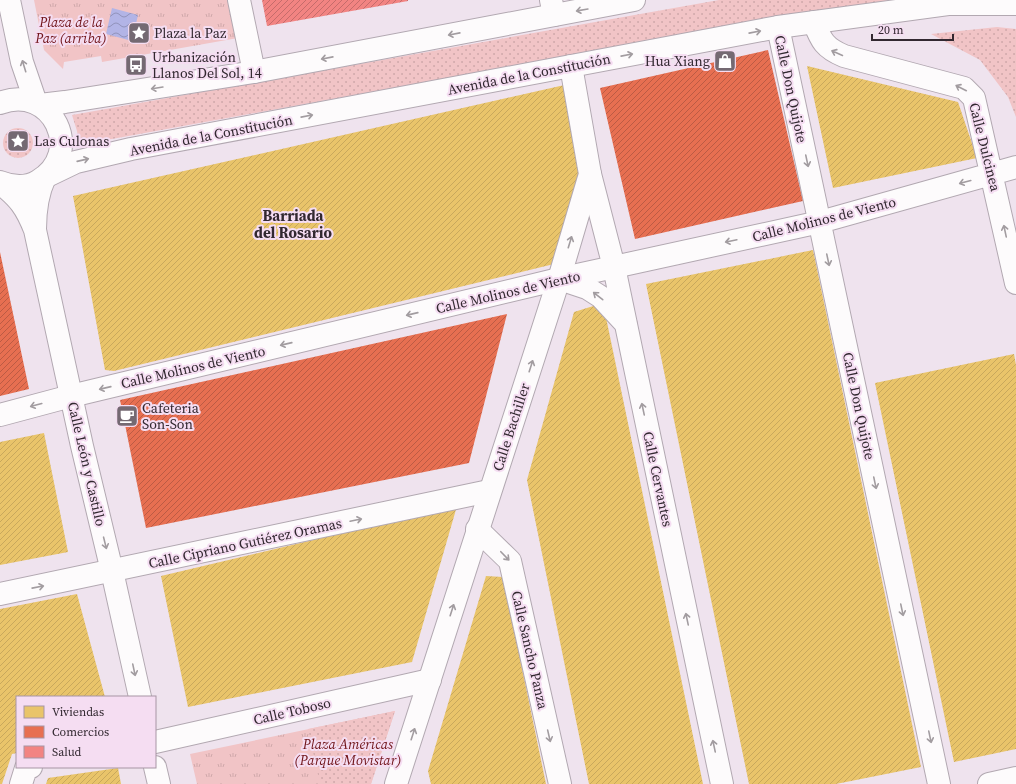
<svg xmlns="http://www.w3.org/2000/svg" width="1016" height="784" viewBox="0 0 1016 784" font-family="'Source Serif 4',serif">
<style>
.grass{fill:url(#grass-tufts)}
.garden{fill:url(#garden-dots)}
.water{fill:url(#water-waves)}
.homes{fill:url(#homes-hatch)}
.shops{fill:url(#shops-hatch)}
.health{fill:url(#health-hatch)}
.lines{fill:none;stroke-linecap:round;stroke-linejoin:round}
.pedestrian-casing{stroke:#b2a8b1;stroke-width:24}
.minor-casing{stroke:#b2a8b1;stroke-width:24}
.tertiary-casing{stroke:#b2a8b1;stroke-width:24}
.secondary-casing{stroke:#b2a8b1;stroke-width:24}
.primary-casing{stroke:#b2a8b1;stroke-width:24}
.pedestrian{stroke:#fdfbfc;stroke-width:22}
.minor{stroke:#fdfbfc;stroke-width:22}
.tertiary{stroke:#fdfbfc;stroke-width:22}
.secondary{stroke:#fdfbfc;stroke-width:22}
.primary{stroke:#fdfbfc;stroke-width:22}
.oneway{stroke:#a29ca0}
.labels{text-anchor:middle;stroke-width:4;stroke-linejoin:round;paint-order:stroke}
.park-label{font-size:14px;font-style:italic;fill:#701419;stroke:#f5ddf2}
.poi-label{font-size:14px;fill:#322830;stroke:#f5ddf2;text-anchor:start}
.street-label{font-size:14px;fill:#322830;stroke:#f5ddf2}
.neighbourhood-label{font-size:15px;font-weight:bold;fill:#322830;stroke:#f5ddf2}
</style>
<defs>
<pattern id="grass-tufts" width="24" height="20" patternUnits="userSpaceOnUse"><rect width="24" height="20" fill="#f1c4c6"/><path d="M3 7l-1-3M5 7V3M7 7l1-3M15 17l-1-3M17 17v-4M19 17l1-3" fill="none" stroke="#cfa8aa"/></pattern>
<pattern id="garden-dots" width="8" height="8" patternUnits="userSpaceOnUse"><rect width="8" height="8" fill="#f1c4c6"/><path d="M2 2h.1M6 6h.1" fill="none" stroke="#cfa8aa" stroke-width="1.8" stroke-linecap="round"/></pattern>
<pattern id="water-waves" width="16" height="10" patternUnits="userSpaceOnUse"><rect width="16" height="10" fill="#b2b4e6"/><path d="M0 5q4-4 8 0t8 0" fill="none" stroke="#9192bb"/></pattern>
<pattern id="homes-hatch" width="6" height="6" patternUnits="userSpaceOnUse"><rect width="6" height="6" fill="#e9c46a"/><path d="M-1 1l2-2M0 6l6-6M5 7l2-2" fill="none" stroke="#c8a85c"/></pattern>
<pattern id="shops-hatch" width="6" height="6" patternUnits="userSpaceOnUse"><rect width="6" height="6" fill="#e76f51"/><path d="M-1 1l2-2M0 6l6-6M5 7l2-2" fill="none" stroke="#bc5b44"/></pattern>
<pattern id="health-hatch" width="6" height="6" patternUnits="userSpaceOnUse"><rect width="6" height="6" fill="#f28482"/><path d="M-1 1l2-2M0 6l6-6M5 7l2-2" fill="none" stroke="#c56c6b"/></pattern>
</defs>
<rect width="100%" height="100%" fill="#efe3ee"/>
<path class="grass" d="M34,0H229L238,38L102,62L101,56L64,62L63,69L44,50Z
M395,711L371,784H197L190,754Z"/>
<path class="garden" d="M719,0H891L805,13L79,145L77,131L72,115Z
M997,27L1016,29V117L1008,97L980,60L931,34Z
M3 143a15 15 0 1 1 30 0a15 15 0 1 1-30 0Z
M395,711L371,784H320L308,729Z"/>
<path class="water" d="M112,8L138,15L132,41L106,34Z"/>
<path class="homes" d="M807,66L958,102L977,158L833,188Z
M569,84L580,165L577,200L554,264L114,371L105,370L73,196Z
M813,250L921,767L836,784H749L646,284Z
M603,303L703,784H589L527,480L574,312Z
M1014,354L1016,365V749L954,762L875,383Z
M44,433L68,552L0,565V442Z
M457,506L412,662L188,707L161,576Z
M486,576L503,577L546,784H431L428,771Z
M77,594L105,697H17V753L12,754L2,784H0V609Z
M118,768L121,784H46L48,778Z"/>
<path class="shops" d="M768,50L803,201L635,239L600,88Z
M0,252L29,389L0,396Z
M507,314L469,463L146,528L120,400Z"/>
<path class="health" d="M262,0H408V1L267,26Z"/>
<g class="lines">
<g class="pedestrian-casing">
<path id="pedestrian" d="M239,0L254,72"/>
</g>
<g class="minor-casing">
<path id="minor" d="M551,0L554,15
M814,22C821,41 825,48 844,56L964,88L974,98L1016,283
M778,27L939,784
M590,174L614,267L722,784
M560,279L587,288L601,297L626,324
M0,415L71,396L559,279L820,222L1016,167
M477,529L510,561L560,784
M0,594L489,491
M155,742L430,680
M21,784L26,768L31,767
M989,784L1016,778"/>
</g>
<g class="tertiary-casing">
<path id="tertiary" d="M0,183C19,198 26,207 35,230L82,446L112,571L140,697
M35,229C35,210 37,194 45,177
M155,767L159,784
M396,784L559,279L590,174L571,66"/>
</g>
<g class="secondary-casing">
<path id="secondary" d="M9,0L22,62L36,103"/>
</g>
<g class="primary-casing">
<path id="primary" d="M0,103C52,83 86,153 38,181C27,188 12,187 0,182
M40,105L65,102L254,72L634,0
M47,176L76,162L131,149L778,27L948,4H1016"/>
</g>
<use href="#pedestrian" class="pedestrian"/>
<use href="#minor" class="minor"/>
<use href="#tertiary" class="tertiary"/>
<use href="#secondary" class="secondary"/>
<use href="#primary" class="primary"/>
</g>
<defs><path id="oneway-shaft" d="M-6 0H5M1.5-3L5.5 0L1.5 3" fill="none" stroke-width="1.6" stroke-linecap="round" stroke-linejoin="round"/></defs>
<g class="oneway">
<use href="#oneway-shaft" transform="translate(582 10) rotate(170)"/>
<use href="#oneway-shaft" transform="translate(755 32) rotate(-11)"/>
<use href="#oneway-shaft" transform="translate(454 34) rotate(169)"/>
<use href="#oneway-shaft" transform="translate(837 53) rotate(-156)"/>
<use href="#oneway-shaft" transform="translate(627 55) rotate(-11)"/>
<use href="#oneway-shaft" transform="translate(327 58) rotate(169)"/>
<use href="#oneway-shaft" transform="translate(24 66) rotate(-107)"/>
<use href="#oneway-shaft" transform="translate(157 88) rotate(171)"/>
<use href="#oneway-shaft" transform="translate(961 88) rotate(-153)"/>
<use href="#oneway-shaft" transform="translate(307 116) rotate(-11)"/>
<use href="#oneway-shaft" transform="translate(83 160) rotate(-13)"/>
<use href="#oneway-shaft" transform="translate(807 161) rotate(78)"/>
<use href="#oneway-shaft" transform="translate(965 182) rotate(165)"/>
<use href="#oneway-shaft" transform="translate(1005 231) rotate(-102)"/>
<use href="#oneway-shaft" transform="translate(731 241) rotate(168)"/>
<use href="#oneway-shaft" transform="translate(570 242) rotate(-73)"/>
<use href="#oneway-shaft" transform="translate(828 260) rotate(78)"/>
<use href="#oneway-shaft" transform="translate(598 296) rotate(-142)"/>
<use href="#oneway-shaft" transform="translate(412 314) rotate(167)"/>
<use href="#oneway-shaft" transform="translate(286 344) rotate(167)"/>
<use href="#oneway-shaft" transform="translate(531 366) rotate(-72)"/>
<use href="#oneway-shaft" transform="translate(105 388) rotate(167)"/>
<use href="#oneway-shaft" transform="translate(36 405) rotate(165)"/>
<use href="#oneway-shaft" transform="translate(643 409) rotate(-102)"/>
<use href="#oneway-shaft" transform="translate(875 483) rotate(78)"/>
<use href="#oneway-shaft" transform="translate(356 520) rotate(-12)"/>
<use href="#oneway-shaft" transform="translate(105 543) rotate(76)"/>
<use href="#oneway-shaft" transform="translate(505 556) rotate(46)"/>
<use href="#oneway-shaft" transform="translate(38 587) rotate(-11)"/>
<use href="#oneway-shaft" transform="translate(452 610) rotate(-72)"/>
<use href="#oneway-shaft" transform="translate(902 610) rotate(78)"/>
<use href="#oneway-shaft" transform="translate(687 619) rotate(-102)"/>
<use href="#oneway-shaft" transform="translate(134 670) rotate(78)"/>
<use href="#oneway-shaft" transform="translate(413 734) rotate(-72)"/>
<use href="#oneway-shaft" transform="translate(549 736) rotate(77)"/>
<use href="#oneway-shaft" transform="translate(930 737) rotate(78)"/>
<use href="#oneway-shaft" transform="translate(714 746) rotate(-102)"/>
</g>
<defs>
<g id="sight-square" transform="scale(1.15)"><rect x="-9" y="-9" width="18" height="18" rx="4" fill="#746972" stroke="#f5ddf2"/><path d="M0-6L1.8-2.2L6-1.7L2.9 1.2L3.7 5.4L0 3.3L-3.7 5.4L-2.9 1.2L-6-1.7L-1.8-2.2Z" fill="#fff"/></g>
<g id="shop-square" transform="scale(1.15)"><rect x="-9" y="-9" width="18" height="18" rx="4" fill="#746972" stroke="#f5ddf2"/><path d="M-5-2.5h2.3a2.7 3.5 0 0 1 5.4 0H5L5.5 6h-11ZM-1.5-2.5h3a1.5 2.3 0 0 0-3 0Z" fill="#fff"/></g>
<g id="bus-square" transform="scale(1.15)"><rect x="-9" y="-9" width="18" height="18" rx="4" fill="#746972" stroke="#f5ddf2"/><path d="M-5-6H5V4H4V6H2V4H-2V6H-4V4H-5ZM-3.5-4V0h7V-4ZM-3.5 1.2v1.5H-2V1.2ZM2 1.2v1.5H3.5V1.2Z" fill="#fff"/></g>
<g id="cafe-square" transform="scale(1.15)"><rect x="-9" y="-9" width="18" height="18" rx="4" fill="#746972" stroke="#f5ddf2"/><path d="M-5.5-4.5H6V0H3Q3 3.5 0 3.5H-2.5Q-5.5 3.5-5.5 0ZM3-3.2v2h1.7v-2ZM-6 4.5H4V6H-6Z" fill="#fff"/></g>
</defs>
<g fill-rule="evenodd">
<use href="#sight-square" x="139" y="33"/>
<use href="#shop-square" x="725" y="61"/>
<use href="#bus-square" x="136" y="65"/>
<use href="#sight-square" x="18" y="141"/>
<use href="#cafe-square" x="127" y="416"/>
</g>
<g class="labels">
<g class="park-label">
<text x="71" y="27">Plaza de la<tspan x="71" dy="16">Paz (arriba)</tspan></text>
<text x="348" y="749">Plaza Américas<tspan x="348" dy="16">(Parque Movistar)</tspan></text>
</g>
<g class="poi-label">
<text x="154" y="38">Plaza la Paz</text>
<text x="152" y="62">Urbanización<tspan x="152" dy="16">Llanos Del Sol, 14</tspan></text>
<text x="710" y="66" text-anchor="end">Hua Xiang</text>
<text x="34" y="146">Las Culonas</text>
<text x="142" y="413">Cafeteria<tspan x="142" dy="16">Son-Son</tspan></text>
</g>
<g class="street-label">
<text transform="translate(529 74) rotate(-11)" y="5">Avenida de la Constitución</text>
<text transform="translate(791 89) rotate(78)" y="5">Calle Don Quijote</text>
<text transform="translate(211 135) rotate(-11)" y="5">Avenida de la Constitución</text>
<text transform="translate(985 147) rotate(76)" y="5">Calle Dulcinea</text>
<text transform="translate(824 219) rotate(-14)" y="5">Calle Molinos de Viento</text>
<text transform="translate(508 292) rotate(-13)" y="5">Calle Molinos de Viento</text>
<text transform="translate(193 367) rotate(-13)" y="5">Calle Molinos de Viento</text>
<text transform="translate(859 406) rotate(78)" y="5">Calle Don Quijote</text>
<text transform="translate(511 427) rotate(-72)" y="5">Calle Bachiller</text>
<text transform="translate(87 464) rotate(77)" y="5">Calle León y Castillo</text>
<text transform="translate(658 479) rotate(78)" y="5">Calle Cervantes</text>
<text transform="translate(245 543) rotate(-12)" y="5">Calle Cipriano Gutiérez Oramas</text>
<text transform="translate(530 650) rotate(77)" y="5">Calle Sancho Panza</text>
<text transform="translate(292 711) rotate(-13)" y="5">Calle Toboso</text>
</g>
<g class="neighbourhood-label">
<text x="293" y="221">Barriada<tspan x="293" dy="17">del Rosario</tspan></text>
</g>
</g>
<rect x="16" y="696" width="140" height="72" fill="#f5ddf2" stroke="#a795a4"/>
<rect x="24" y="706" width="20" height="12" fill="#e9c46a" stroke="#a795a4"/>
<text x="52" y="716" font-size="12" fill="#322830">Viviendas</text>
<rect x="24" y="726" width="20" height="12" fill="#e76f51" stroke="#a795a4"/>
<text x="52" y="736" font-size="12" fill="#322830">Comercios</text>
<rect x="24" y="746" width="20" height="12" fill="#f28482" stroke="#a795a4"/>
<text x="52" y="756" font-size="12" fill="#322830">Salud</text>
<path d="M872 34v6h81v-6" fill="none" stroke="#322830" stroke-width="2"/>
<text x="878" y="34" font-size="12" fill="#322830" stroke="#f5ddf2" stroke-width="3" paint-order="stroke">20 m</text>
</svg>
